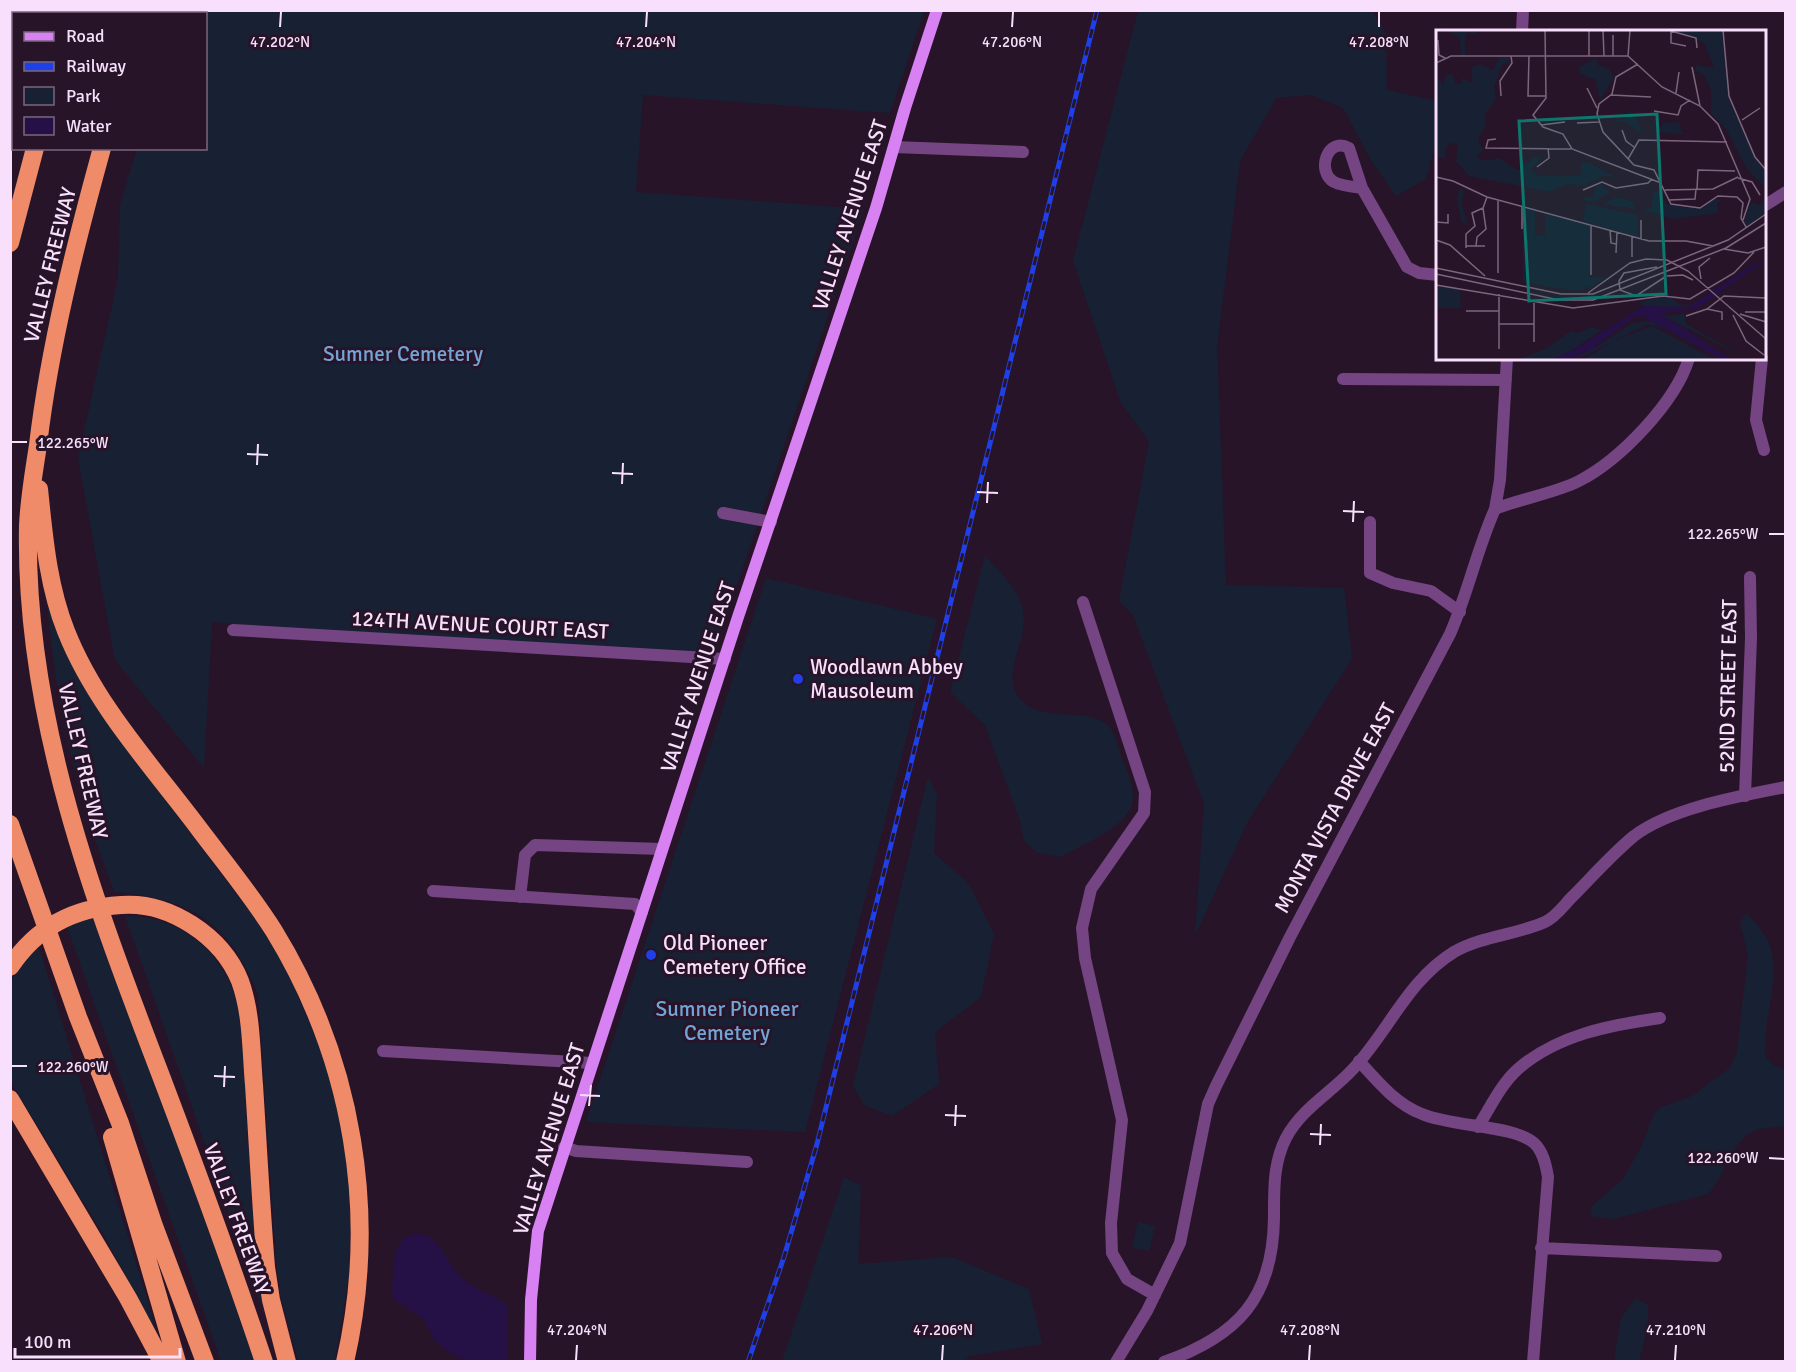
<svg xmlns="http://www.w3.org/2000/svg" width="1796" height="1372" viewBox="0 0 1796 1372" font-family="Signika,sans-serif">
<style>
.green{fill:#182033}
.water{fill:#251145}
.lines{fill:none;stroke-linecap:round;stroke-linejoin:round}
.minor{stroke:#754483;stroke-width:12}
.tertiary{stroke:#754483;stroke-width:12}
.secondary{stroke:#d781f2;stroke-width:12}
.motorway{stroke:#ef8b68;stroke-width:18}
.rail-casing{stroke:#2040e7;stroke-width:5}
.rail{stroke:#281429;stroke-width:3;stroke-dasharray:9;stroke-linecap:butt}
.ticks{fill:none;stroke:#f8e0fc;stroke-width:2}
.poi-dot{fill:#2040e7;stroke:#281429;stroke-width:2}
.labels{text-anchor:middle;stroke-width:6;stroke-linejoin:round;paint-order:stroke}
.street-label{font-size:21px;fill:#f8e0fc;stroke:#281429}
.park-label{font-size:21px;fill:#72a5d5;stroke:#281429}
.poi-label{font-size:21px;fill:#f8e0fc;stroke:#281429;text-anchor:start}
.inset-road{fill:none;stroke:#7b667d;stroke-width:1.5}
.view{fill:#0f766e;fill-opacity:0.15;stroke:#0f766e;stroke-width:3}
.inset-edge{fill:none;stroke:#f8e0fc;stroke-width:3}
.ticks-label{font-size:15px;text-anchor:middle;fill:#f8e0fc;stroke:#281429;stroke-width:6;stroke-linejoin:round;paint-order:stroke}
</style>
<rect width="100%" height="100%" fill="#281429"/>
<path class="green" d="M180,11H924L890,113L643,95L636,192L864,209L713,656L432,642L212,622L204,768L115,660L78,458L118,279L120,204L137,149L206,148V14L179,13Z
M1138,11H1372L1386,33L1387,90L1437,101V138L1426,179L1396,196L1372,162L1343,108L1311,95L1276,98L1240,161L1217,346L1226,585L1344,588L1352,659L1248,821L1195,936L1204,804L1133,615L1119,601L1149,442L1121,403L1073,261Z
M985,555C998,570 1017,587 1022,607C1031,640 1001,668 1017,695C1034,723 1079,709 1102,721C1115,728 1117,744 1121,756C1127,770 1136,789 1132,805C1126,827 1080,846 1060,857L1036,852L1024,841L1019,818L985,725L950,692Z
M766,578L937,619L805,1132L586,1122Z
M47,602L69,660L132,756L254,917L285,965L321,1049L344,1135L350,1179V1268L335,1361H298L280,1294L276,1260L258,994C229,921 191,899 114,892C103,860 90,828 81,796C63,732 53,668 47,602Z
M928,777L937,795L934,853L969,884L994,934L981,997L935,1032L939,1084L892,1116L864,1105L853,1086Z
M1746,914C1796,954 1762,1004 1765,1056L1775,1066L1785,1071V1126C1776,1128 1761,1127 1752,1132C1730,1144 1725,1176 1708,1194L1613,1219L1591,1216L1592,1206L1623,1179L1642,1145L1654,1113L1662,1107L1692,1096L1730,1068L1737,1052L1748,955L1740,922Z
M96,916L255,1361H221L67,927Z
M125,916C176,915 218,947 235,995C248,1029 244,1073 246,1109C250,1177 254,1245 264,1313Z
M39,947L158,1335L104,1236L11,1082V981L19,967Z
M844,1177L861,1186L858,1264L952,1257L1029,1289L1042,1344L969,1356L965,1361H782Z
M1138,1222L1155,1226L1149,1251L1132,1247Z
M1636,1298L1648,1305V1327L1639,1361H1614L1621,1318Z"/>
<path class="water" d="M416,1233C447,1238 442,1262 463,1279C475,1289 491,1295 504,1302L508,1309V1361H466L451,1354L436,1342L423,1319L395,1300L392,1291L395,1252L404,1238Z"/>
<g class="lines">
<path class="minor" d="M1522,32L1523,10
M894,147L1023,152
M1362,188C1354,187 1342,186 1334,182C1316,172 1327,136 1349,148L1362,188L1407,267L1419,273L1438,275
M1764,206L1786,192
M1762,358L1756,420L1764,450
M1343,379L1506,380
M1495,509L1500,480L1507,358
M723,513L771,522
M1370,522V573L1393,583L1431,591L1460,612
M1083,602L1145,792L1144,813L1091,889L1082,928L1085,958L1122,1120L1111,1223L1112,1253L1127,1279L1155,1295
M233,630L725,659
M1745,796L1751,638L1750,577
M433,891L635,904L642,912
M520,897L525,855L535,845L662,849
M383,1051L592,1063
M1359,1061C1378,1082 1396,1104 1422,1114C1452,1127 1513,1125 1534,1143C1543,1151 1546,1165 1548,1177L1533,1362
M1478,1127C1490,1108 1501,1084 1518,1069C1557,1035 1610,1025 1660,1018
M564,1147L576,1151L747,1162
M1541,1248L1716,1256
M1116,1362L1147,1311L1180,1243L1208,1104L1216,1086L1290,937L1450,634C1468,593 1477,549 1495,509C1522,498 1553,494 1579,481C1620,460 1676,402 1689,358"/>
<path class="tertiary" d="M1164,1362C1238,1336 1273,1298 1274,1218C1274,1191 1273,1163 1286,1138C1302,1108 1331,1093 1353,1069C1388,1032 1408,980 1454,952C1482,936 1516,935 1545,922C1556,917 1564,905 1572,897C1592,877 1612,854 1634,836C1671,808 1740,796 1786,787"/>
<path class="secondary" d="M530,1362L531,1300L538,1231L738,617L876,208L905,108L937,10"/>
<path class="motorway" d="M70,14L71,10
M138,14L139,10
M102,148C75,246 50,344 38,445C34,472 29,499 28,526C24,717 94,901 161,1076C197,1171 232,1266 264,1362
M10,243L35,148
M39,489C44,537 48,586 66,631C95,705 153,767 200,830C225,863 252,896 274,931C353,1060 379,1214 345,1362
M10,824L78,1017L120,1123L154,1226L205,1362
M10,967C37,927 73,908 121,905C169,901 222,936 240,981C252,1014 251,1051 254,1085C258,1146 261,1207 266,1267L271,1300L287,1362
M10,1099L128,1298L162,1362
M112,1137L177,1362"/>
<g class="rail-casing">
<path id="rail" d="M748,1362L784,1257L817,1144L1097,10"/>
</g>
<use href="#rail" class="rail"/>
</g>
<path class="ticks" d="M280,27L281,12M646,27L647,12M1012,27L1013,12M1379,27V12M12,442H27M247,454L268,455M257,465L258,444M612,473L633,474M622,484L623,463M977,492L998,493M987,503L988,482M1343,511L1364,512M1353,522L1354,501M1769,534H1784M12,1066H27M214,1076L235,1077M224,1087L225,1066M580,1095L600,1096M589,1106L591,1085M945,1115L966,1116M955,1126L956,1105M1310,1134L1331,1135M1320,1145L1321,1124M1769,1158L1784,1159M576,1360L577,1345M942,1360L943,1345M1309,1360L1310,1345M1675,1360L1676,1345"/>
<g class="poi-dot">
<circle cx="798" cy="679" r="6"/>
<circle cx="651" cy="955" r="6"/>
</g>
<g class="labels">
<g class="street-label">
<text transform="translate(850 215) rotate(-72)" y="7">VALLEY AVENUE EAST</text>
<text transform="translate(50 265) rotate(-76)" y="7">VALLEY FREEWAY</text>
<text transform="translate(480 625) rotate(3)" y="7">124TH AVENUE COURT EAST</text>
<text transform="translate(698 677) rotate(-72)" y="7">VALLEY AVENUE EAST</text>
<text transform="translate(1728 686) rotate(-89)" y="7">52ND STREET EAST</text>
<text transform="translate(83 761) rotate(77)" y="7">VALLEY FREEWAY</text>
<text transform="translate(1335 808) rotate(-62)" y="7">MONTA VISTA DRIVE EAST</text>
<text transform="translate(549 1139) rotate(-73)" y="7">VALLEY AVENUE EAST</text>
<text transform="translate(237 1219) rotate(70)" y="7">VALLEY FREEWAY</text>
</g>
<g class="park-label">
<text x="403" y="361">Sumner Cemetery</text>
<text x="727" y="1016">Sumner Pioneer<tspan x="727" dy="24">Cemetery</tspan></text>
</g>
<g class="poi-label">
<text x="810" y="674">Woodlawn Abbey<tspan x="810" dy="24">Mausoleum</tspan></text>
<text x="663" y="950">Old Pioneer<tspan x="663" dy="24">Cemetery Office</tspan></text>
</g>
</g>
<g transform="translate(1436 30)">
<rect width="330" height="330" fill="#281429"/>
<path d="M9,0H41L40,5L32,2L29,6V25H25L24,8ZM238,0H286L293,69L317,123L330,141V158L311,139L290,99L275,83V60L268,44L260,41V35L278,38L268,13ZM63,27H74V31L66,35L58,57L60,69L49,84V97L42,109L47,120L41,127L50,131L63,128L81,140L87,139V134L94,132L95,127H103L105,130L95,139L102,146L145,145V133L152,132L180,147L167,146L147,156L131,154L113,162L33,146L20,131L22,114L18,113L10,116L9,129L0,126V45L7,55L10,45L16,43L20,54H25L26,48L37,53L35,37L46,34L57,41ZM160,28L162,35L174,39L178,48L164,70L160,50L144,44V37ZM194,80L203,94L206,105L191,92L175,91L189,89ZM244,92L245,102L251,105L214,101L223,100L227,93ZM165,154L173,161L172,164L157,172L143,170L157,166L160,156ZM24,158L28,159L26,175L32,196L25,191L21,167ZM222,160L231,174L250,178H266L276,170L287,169L281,174L282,183L238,189L206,180L215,178L217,161ZM181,167L196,171L199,179L166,174ZM330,168V181L312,198L308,190L315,173L324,175ZM150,174L202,185V207L147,191ZM87,178L99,181V206H109V184L155,196L154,247H169L158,256L138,261L87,252ZM0,256L24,258L25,278H0ZM226,267L237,268L244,275L257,274L240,278L207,276L204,272ZM249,284V293L313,330L227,286ZM214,291L230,299L212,294L152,324L131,330L159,318L196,293ZM216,296L280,330H147L176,312ZM154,297L166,300L130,324L115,330H81L111,318L135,301L143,303Z" fill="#182033"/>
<path d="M330,230L260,279L224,283L296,330H287L206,286L197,288L155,320L131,330H115L139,319L207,276L252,277L314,236Z" fill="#251145"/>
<path class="inset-road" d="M109,0L110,68L97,85L107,97L127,104L136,119L225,153M153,0V26M167,0L168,26M287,0L293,66L319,127L330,140M2,10L3,25L9,28M250,16L235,13V1L260,8L261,18M93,26L92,66H110M177,26V5M192,26L226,57L264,76L282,94L314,169L307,190M192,26L194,0M0,33L15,26H192M202,34L180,47L176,64L163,74L161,84L167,102L198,135L218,140L235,174L264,178L282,166L301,167L307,173L305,188L310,197M256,37L264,76M151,58L161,78M240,63L243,42M175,65L215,67M65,66L64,51L76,33L75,26M218,81L242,85L245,76L254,70M306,90L324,78M141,93L163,92M105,95L129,92M186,100L190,111L198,117M60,109L52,110L50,118L135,119M192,129L203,110L291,112M105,134L101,137L113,128L112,118M0,147L17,151L51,167L213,211H250L277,216M302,148L316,152L324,165M261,159L262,140L299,141M147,160L166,152L180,158L212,153L216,149M229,160L277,159L302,147M62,170V243M232,170L259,169L260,159M0,192L12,193V184M86,199V176M174,200L175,213L180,214M205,209V190M0,210L14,215L49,246M30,216H49M40,216L41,207L50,199L47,178L51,167M30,218V204L39,196L36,183L47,178M288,219L312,223L330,217M180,223L181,202M196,227V206M221,237L188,243L183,251L184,260L200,266L229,247M0,238L125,264H157L292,210L330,184M0,244L123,270H157L290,218L330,193M155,245V195M231,246L247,245L257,250M265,249L263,237L274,228M0,255L137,278L227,266L254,269L298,243L318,222M152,263L194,233L210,229L231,230L252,241L330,309M63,264V319M98,271V312M271,279L286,282V290M30,281H63M309,282H330M304,284L330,292M297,285L310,311L328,325M250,286L271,279L288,266L330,268M63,294H98"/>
<path class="view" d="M221,84L230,264L93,271L83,91Z"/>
<rect width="330" height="330" class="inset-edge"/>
</g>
<g class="ticks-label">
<text x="280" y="47">47.202°N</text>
<text x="646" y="47">47.204°N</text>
<text x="1012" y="47">47.206°N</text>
<text x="1379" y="47">47.208°N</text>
<text x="73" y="448">122.265°W</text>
<text x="1723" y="539">122.265°W</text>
<text x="73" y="1072">122.260°W</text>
<text x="1723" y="1163">122.260°W</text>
<text x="577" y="1335">47.204°N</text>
<text x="943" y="1335">47.206°N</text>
<text x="1310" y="1335">47.208°N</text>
<text x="1676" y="1335">47.210°N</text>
</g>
<rect width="1796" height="1372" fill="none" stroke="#f8e0fc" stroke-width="24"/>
<rect x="12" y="12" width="195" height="138" fill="#281429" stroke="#7b667d" stroke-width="1.5"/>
<rect x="24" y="32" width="30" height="9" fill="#d781f2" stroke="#7b667d" stroke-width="1.5"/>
<text x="66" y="42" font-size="18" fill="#f8e0fc">Road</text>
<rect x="24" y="62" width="30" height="9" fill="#2040e7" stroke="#7b667d" stroke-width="1.5"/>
<text x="66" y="72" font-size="18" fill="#f8e0fc">Railway</text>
<rect x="24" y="87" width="30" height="18" fill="#182033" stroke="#7b667d" stroke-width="1.5"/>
<text x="66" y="102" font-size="18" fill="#f8e0fc">Park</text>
<rect x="24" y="117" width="30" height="18" fill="#251145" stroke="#7b667d" stroke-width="1.5"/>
<text x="66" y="132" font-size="18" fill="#f8e0fc">Water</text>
<path d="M15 1348v9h165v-9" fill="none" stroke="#f8e0fc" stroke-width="3"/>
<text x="24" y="1348" font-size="18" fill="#f8e0fc" stroke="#281429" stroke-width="4.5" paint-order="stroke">100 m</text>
</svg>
